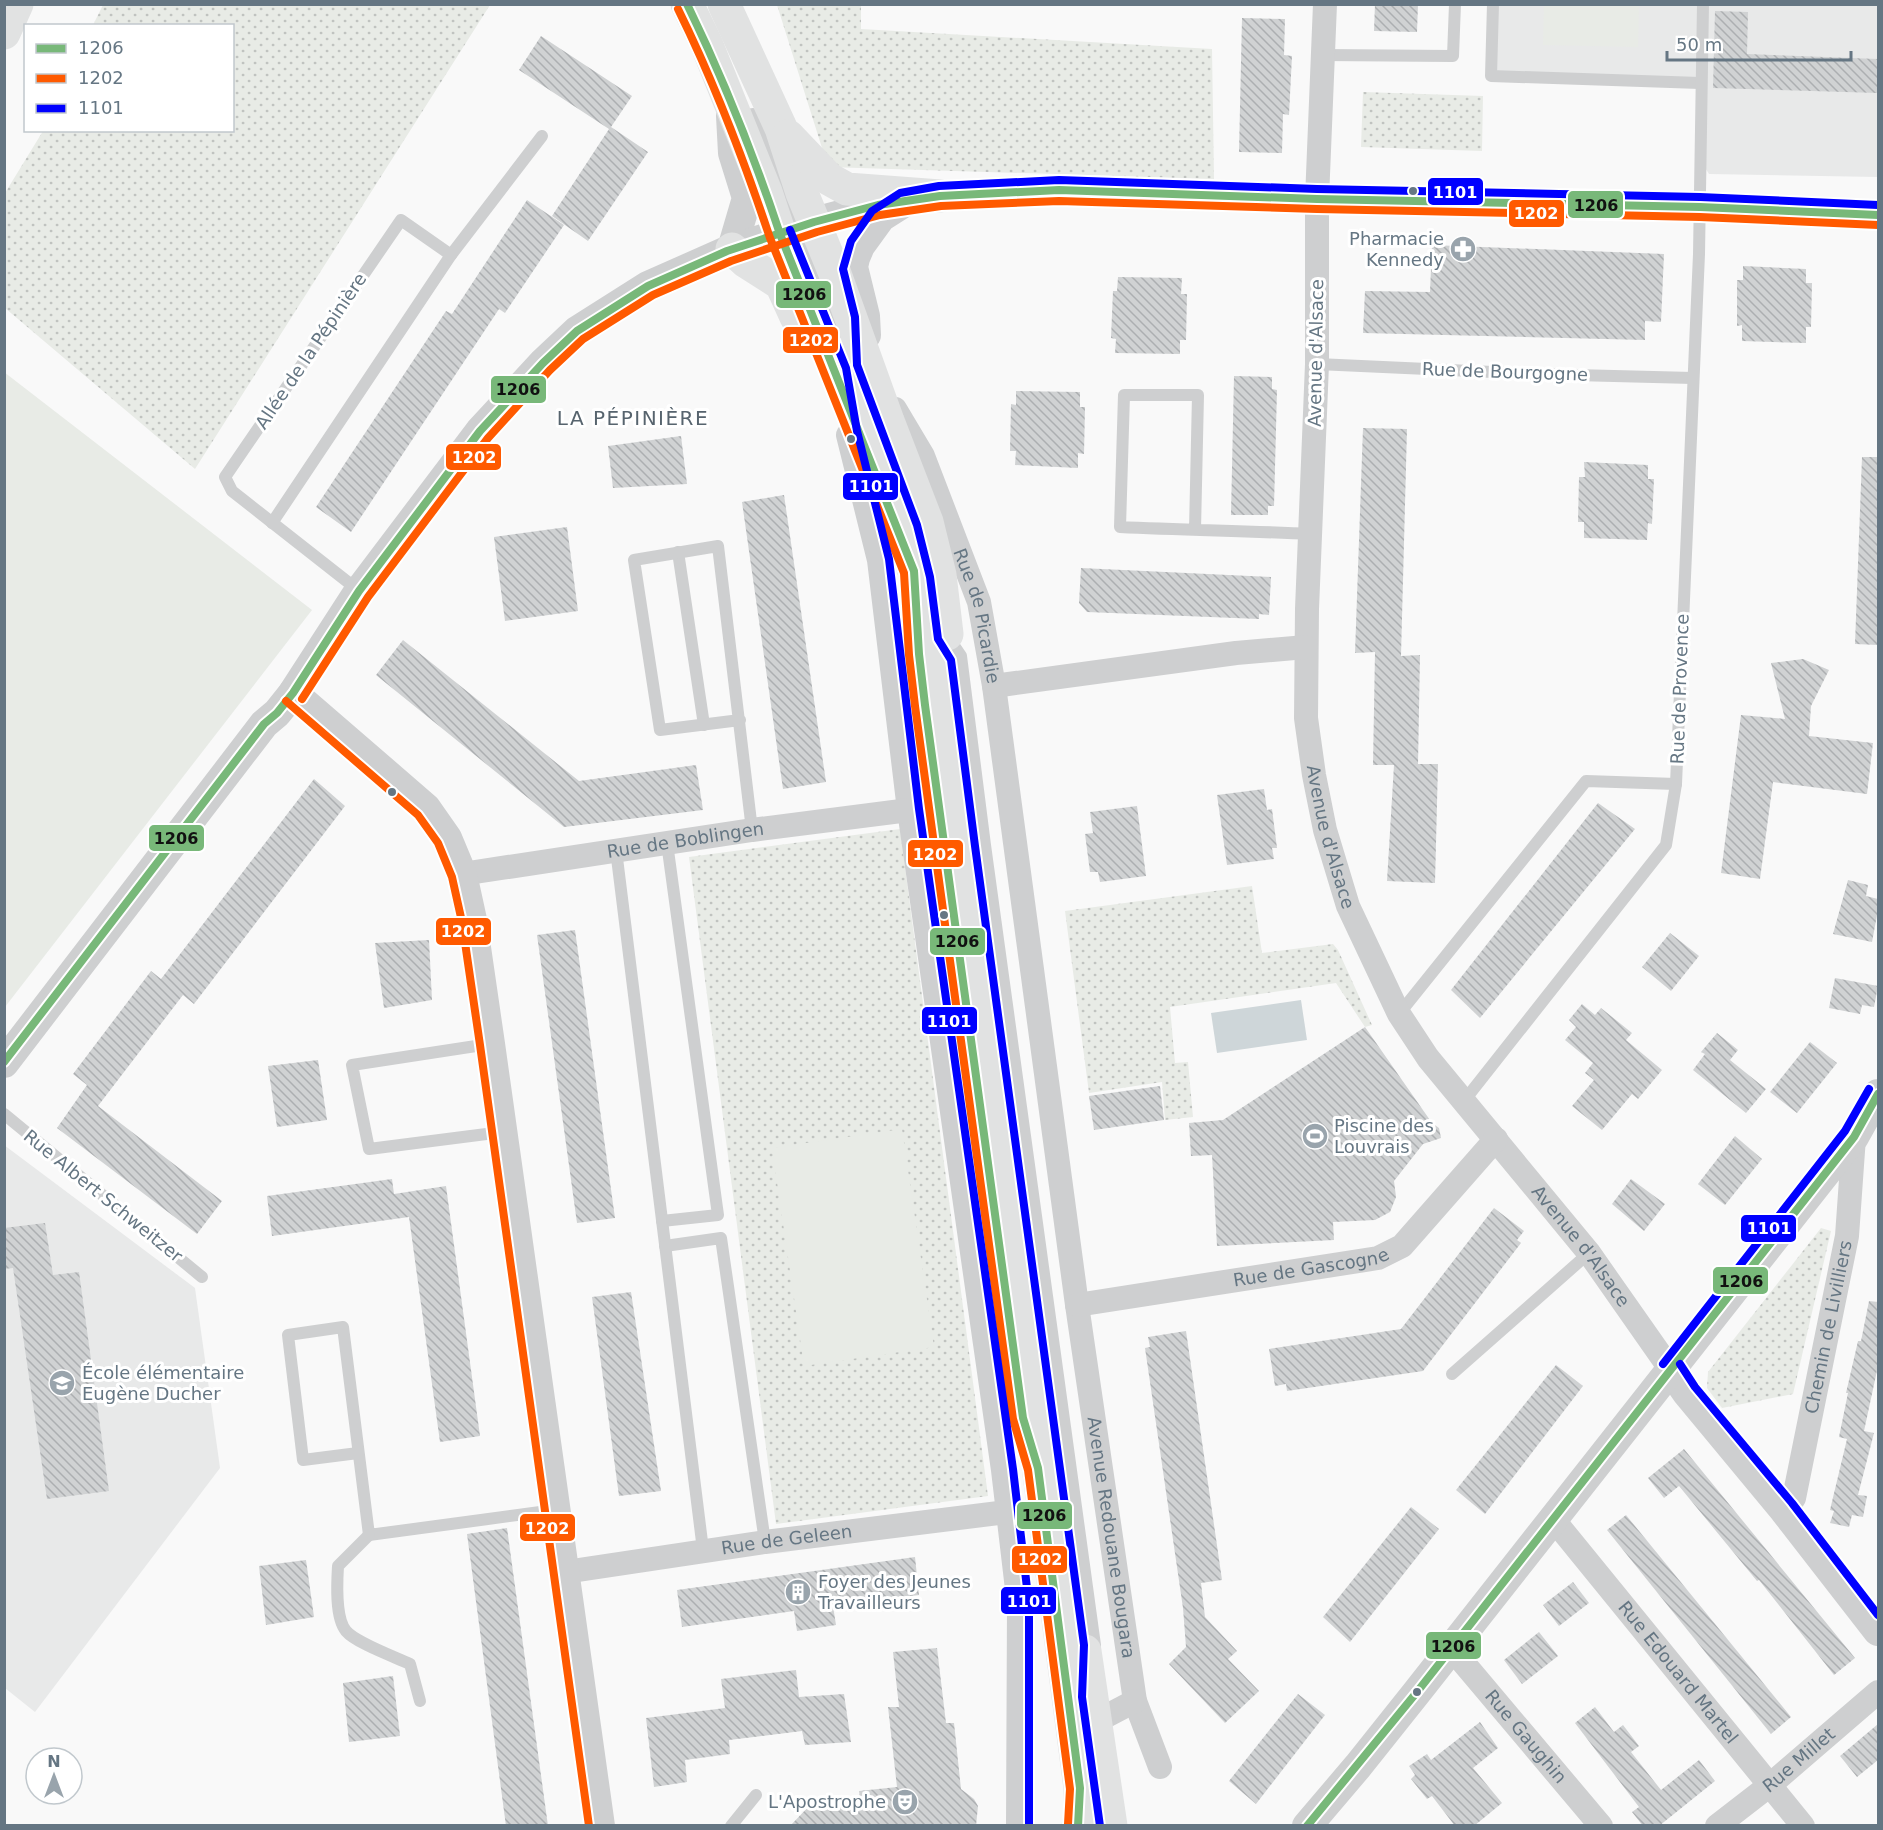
<svg xmlns="http://www.w3.org/2000/svg" width="1883" height="1830" viewBox="0 0 1883 1830" font-family="'DejaVu Sans',sans-serif">
<defs>
<pattern id="grass-dots" width="8" height="8" patternUnits="userSpaceOnUse" patternTransform="scale(1.5)"><rect width="8" height="8" fill="#e8ebe6"/><path d="M2 2h.1M6 6h.1" fill="none" stroke="#c0c3c0" stroke-width="1.8" stroke-linecap="round"/></pattern>
<pattern id="building-back-hatch" width="6" height="6" patternUnits="userSpaceOnUse" patternTransform="scale(1.5)"><rect width="6" height="6" fill="#d0d2d3"/><path d="M-1 5l2 2M0 0l6 6M5-1l2 2" fill="none" stroke="#acafb1"/></pattern>
</defs>
<rect width="100%" height="100%" fill="#f9f9f9"/>
<g fill="#e8e9e9">
<path d="M1491,5H1878V177L1709,174L1697,155V79L1488,74Z"/>
<path d="M4,1145L195,1288L220,1468L35,1712L5,1688Z"/>
</g>
<g fill="url(#grass-dots)">
<path d="M103,5H490L195,469L5,308V193L43,131L232,130V26L93,25Z"/>
<path d="M777,5H861V29L1212,49L1214,179L828,167Z"/>
<path d="M1363,92L1483,96L1482,151L1361,147Z"/>
<path d="M900,829L988,1496L776,1524L689,857Z"/>
<path d="M1252,886L1262,953L1333,944L1338,950L1372,1025L1365,1027L1336,983L1170,1007L1175,1063L1188,1062L1193,1117L1165,1120L1162,1082L1089,1093L1065,911Z"/>
<path d="M1821,1228L1831,1231L1793,1394L1722,1408L1707,1388L1708,1372Z"/>
</g>
<g fill="#e8ebe6">
<path d="M1544,5H1639L1638,47L1543,45Z"/>
<path d="M4,372L312,610L5,1007H4Z"/>
<path d="M902,1129L934,1347L804,1366L772,1148Z"/>
</g>
<path fill="#ced6d9" d="M1301,1000L1307,1040L1217,1053L1211,1013Z"/>
<g fill="url(#building-back-hatch)">
<path d="M1375,4H1418L1417,32L1374,31Z"/>
<path d="M1715,11L1748,12L1747,54L1878,59V93L1713,88Z"/>
<path d="M1242,18L1285,19L1284,55L1292,56L1289,115L1283,114L1282,153L1239,152Z"/>
<path d="M541,36L632,96L611,127L648,152L588,241L552,216L609,129L519,70Z"/>
<path d="M527,200L564,225L505,313L499,309L351,532L316,507L446,311L452,314Z"/>
<path d="M1432,245L1664,254L1661,322L1645,321V340L1363,333L1365,291L1430,292Z"/>
<path d="M1743,266L1806,269V283H1812L1811,327H1806V343L1742,341V325L1737,326V280H1743Z"/>
<path d="M1118,277L1182,278L1181,294H1187L1186,340H1180V354L1115,353L1116,339L1111,338L1113,291H1117Z"/>
<path d="M1234,376L1272,377V389L1277,390L1274,506H1268V515H1231Z"/>
<path d="M1016,391L1080,392V407H1085L1084,454L1078,453V468L1015,465L1016,451H1010L1011,404L1016,405Z"/>
<path d="M1363,428L1407,429L1401,656L1420,655L1418,764H1438L1435,883L1387,881L1394,765H1373L1375,652L1355,653Z"/>
<path d="M681,436L687,484L613,488L608,446Z"/>
<path d="M1862,457H1878V645L1855,644Z"/>
<path d="M1584,462L1648,465V479H1654L1652,524L1648,523L1647,540L1584,538V522H1578L1579,477H1585Z"/>
<path d="M784,495L826,782L783,789L742,502Z"/>
<path d="M567,527L578,611L505,621L494,537Z"/>
<path d="M1081,568L1271,577L1269,615L1259,614V619L1087,612L1079,603Z"/>
<path d="M403,640L579,781L696,765L703,810L564,827L376,675Z"/>
<path d="M1803,659L1829,670L1811,706L1809,736L1873,743L1867,794L1773,782L1760,879L1721,873L1741,715L1785,719L1771,663Z"/>
<path d="M314,779L345,806L194,1004L183,995L98,1106L222,1201L197,1234L57,1128L87,1085L73,1074L151,971L161,979Z"/>
<path d="M1264,789L1267,810L1272,809L1277,848H1272L1274,859L1227,865L1217,795Z"/>
<path d="M1598,803L1635,829L1480,1018L1451,990Z"/>
<path d="M1137,806L1146,876L1100,882L1098,872H1090L1085,834L1093,833L1090,812Z"/>
<path d="M1848,880L1868,885L1866,896L1878,899V910L1872,942L1833,934Z"/>
<path d="M575,930L615,1218L577,1223L537,935Z"/>
<path d="M1670,933L1699,956L1671,991L1642,967Z"/>
<path d="M429,940L432,1000L384,1008L375,943Z"/>
<path d="M1835,978L1878,986L1874,1007L1862,1005L1860,1014L1829,1008Z"/>
<path d="M1582,1004L1595,1015L1601,1008L1632,1033L1626,1040L1662,1070L1638,1099L1632,1094L1602,1130L1572,1106L1594,1080L1585,1073L1593,1063L1565,1040L1576,1027L1569,1020Z"/>
<path d="M1365,1027L1432,1123L1439,1128L1441,1138L1423,1144L1394,1181L1396,1197L1390,1212L1375,1220L1333,1222L1334,1240L1217,1246L1212,1155L1191,1156L1189,1123L1223,1120Z"/>
<path d="M1717,1033L1738,1050L1730,1060L1766,1089L1746,1113L1693,1070L1705,1054L1701,1052Z"/>
<path d="M1810,1042L1837,1063L1797,1113L1770,1092Z"/>
<path d="M318,1060L327,1120L277,1127L268,1066Z"/>
<path d="M1160,1086L1164,1120L1094,1130L1089,1096Z"/>
<path d="M1735,1136L1762,1159L1725,1205L1698,1184Z"/>
<path d="M392,1179L394,1194L446,1186L480,1436L440,1442L409,1217L272,1236L267,1196Z"/>
<path d="M1631,1179L1665,1204L1644,1231L1612,1204Z"/>
<path d="M1494,1208L1524,1231L1517,1240L1521,1243L1423,1371L1287,1391L1286,1384L1275,1386L1269,1349L1401,1329Z"/>
<path d="M45,1223L53,1275L79,1272L109,1491L47,1499L13,1268L4,1269V1228Z"/>
<path d="M631,1292L661,1491L619,1496L592,1297Z"/>
<path d="M1869,1301L1878,1302V1366L1864,1431L1874,1433L1858,1495L1867,1496L1863,1517L1852,1515L1849,1527L1830,1523L1834,1511L1830,1510L1847,1439L1839,1437L1848,1393H1846L1858,1341H1861Z"/>
<path d="M1186,1331L1222,1580L1201,1583L1205,1617L1237,1651L1228,1659L1259,1691L1225,1723L1169,1664L1186,1647L1183,1608L1145,1348L1150,1347L1148,1337Z"/>
<path d="M1556,1365L1583,1386L1485,1514L1456,1490Z"/>
<path d="M1684,1449L1855,1658L1834,1675L1759,1580L1757,1581L1679,1486L1664,1498L1648,1478Z"/>
<path d="M1411,1507L1439,1529L1350,1642L1323,1617Z"/>
<path d="M1626,1515L1791,1717L1771,1734L1607,1530Z"/>
<path d="M507,1528L548,1826H506L467,1534Z"/>
<path d="M915,1557L919,1595L833,1606L836,1625L797,1631L794,1611L682,1627L677,1590Z"/>
<path d="M306,1560L314,1617L266,1625L259,1566Z"/>
<path d="M1573,1582L1589,1603L1559,1626L1543,1605Z"/>
<path d="M1539,1632L1558,1656L1522,1684L1504,1660Z"/>
<path d="M937,1648L946,1723H954L961,1789L974,1799L978,1806L976,1826H790L811,1804L860,1798L859,1791L897,1787L888,1707H899L893,1652Z"/>
<path d="M796,1670L799,1697L844,1694L851,1742L805,1745L802,1731L729,1740L730,1754L685,1760L687,1782L654,1787L646,1718L725,1708L721,1679Z"/>
<path d="M393,1676L400,1736L349,1742L343,1683Z"/>
<path d="M1298,1694L1325,1715L1256,1804L1229,1781Z"/>
<path d="M1595,1707L1614,1732L1623,1725L1639,1746L1631,1752L1661,1790L1699,1760L1715,1781L1659,1826H1643L1632,1812L1639,1807L1575,1723Z"/>
<path d="M1480,1722L1498,1748L1473,1768L1502,1803L1474,1826H1455L1432,1796L1427,1799L1411,1779L1415,1775L1409,1766L1427,1754L1431,1760Z"/>
<path d="M1878,1724V1760L1857,1777L1840,1756Z"/>
</g>
<g fill="none" stroke-linecap="round" stroke-linejoin="round">
<g stroke="#cecfd0" stroke-width="12">
<path d="M1493,4L1491,76L1700,83"/>
<path d="M1322,55L1453,56L1455,4"/>
<path d="M1317,364L1535,374L1693,378"/>
<path d="M272,523L451,255"/>
<path d="M1195,530L1198,395H1124L1120,527C1184,530 1248,531 1312,534"/>
<path d="M678,552L704,725"/>
<path d="M358,590L232,491L225,477L401,220L451,255L542,136"/>
<path d="M948,637L961,656L985,845L1095,1645L1094,1654"/>
<path d="M740,720L660,730L634,560L718,546L752,830"/>
<path d="M616,850L703,1550"/>
<path d="M1399,1014L1586,781L1676,784"/>
<path d="M489,1044L352,1065L369,1149L502,1132"/>
<path d="M1464,1101L1666,845L1676,784L1699,254L1703,4"/>
<path d="M4,1114L202,1277"/>
<path d="M662,1221L718,1215L667,843"/>
<path d="M665,1246L721,1238L765,1542"/>
<path d="M1452,1374L1589,1253"/>
<path d="M358,1453L303,1460L288,1335L343,1327L369,1535L555,1510"/>
<path d="M369,1535L338,1566C337,1583 335,1618 346,1631C356,1643 395,1657 410,1664L420,1701"/>
<path d="M731,1826L756,1795"/>
</g>
<g stroke="#cecfd0" stroke-width="24">
<path id="s1" d="M1325,4L1317,199V364L1307,609L1306,718L1314,775L1325,830L1348,906L1399,1014L1428,1058L1589,1253L1671,1370"/>
<path id="s2" d="M895,409L923,456L979,602L994,686L1077,1305L1135,1701L1160,1767"/>
<path d="M848,435L879,560L909,810L1003,1470L1019,1606L1018,1826"/>
<path d="M994,686L1236,653L1306,647"/>
<path id="s3" d="M462,874L752,830L909,810"/>
<path id="s4" d="M1077,1305L1378,1258L1402,1246L1496,1139"/>
<path id="s5" d="M1784,1510L1794,1498L1847,1236L1854,1137"/>
<path id="s6" d="M1553,1519L1803,1826"/>
<path id="s7" d="M565,1572L765,1542L1007,1512"/>
<path id="s8" d="M1451,1648L1601,1826"/>
<path d="M1095,1722L1135,1701"/>
<path id="s9" d="M1717,1826L1770,1785L1878,1692"/>
</g>
<g stroke="#cecfd0" stroke-width="30">
<path d="M731,116L733,153L747,198L732,249"/>
<path d="M753,123L791,198L802,209"/>
<path d="M784,237C812,258 825,292 838,323"/>
<path d="M866,335L865,316L853,267L855,258L860,246L881,217L903,203"/>
<path d="M293,693L426,808L447,838L462,874L472,920L490,1044L600,1826"/>
<path d="M4,1063L264,724L277,713L293,693L359,591L480,431L543,363L577,331L648,286L727,251L814,222L878,205L940,196L1059,190L1317,199L1700,207L1878,215"/>
<path d="M1671,1370L1687,1393L1784,1510L1878,1631"/>
<path d="M1307,1826L1358,1766L1417,1692L1854,1137L1878,1094"/>
</g>
<g stroke="#e1e2e2" stroke-width="33">
<path d="M687,4L706,43L766,192L780,234L836,371L914,571L931,647L1080,1788V1817L1078,1826"/>
<path d="M724,4L781,128L802,193L834,271L888,421L927,522L940,575L947,634"/>
<path d="M788,136L829,179L847,189L940,196"/>
<path d="M732,249L745,261L781,284L796,317"/>
<path d="M1085,1651L1111,1826"/>
</g>
<path stroke="#e1e2e2" stroke-width="33" d="M4,33L17,4"/>
<defs>
<g id="bus-1">
<path d="M687,4C723,78 754,156 780,234L914,571L919,654L925,705L1023,1418L1038,1468L1080,1788L1078,1826"/>
<path d="M4,1062L264,724L277,713L293,693L359,591L480,431L543,363L577,331L648,286L727,251L814,222L878,205L940,196L1059,190L1317,199L1700,207L1878,215"/>
<path d="M1307,1826L1417,1692L1854,1137L1878,1094"/>
</g>
<g id="bus-2">
<path d="M678,9C714,82 744,160 770,238L904,573L909,655L915,706L1013,1419L1028,1470L1070,1789L1068,1824"/>
<path d="M302,699L368,597L488,438L550,370L583,339L653,295L731,261L817,232L880,215L941,206L1059,201L1317,209L1700,217L1878,225"/>
<path d="M286,701L418,815L438,843L452,877L462,922L480,1045L589,1826"/>
</g>
<g id="bus-3">
<path d="M790,230L846,368L857,431L889,559L919,809L1013,1469L1029,1605V1826"/>
<path d="M1663,1364L1845,1131L1869,1089"/>
<path d="M1680,1364L1695,1387L1792,1503L1878,1615"/>
<path d="M1100,1826L1082,1697L1084,1645L975,846L951,660L938,639L930,577L917,525L857,365L855,317L843,269L851,241L872,211L900,193L939,186L1059,180L1317,189L1700,197L1878,205"/>
</g>
</defs>
<use href="#bus-1" stroke="#fff" stroke-width="12"/>
<use href="#bus-2" stroke="#fff" stroke-width="12"/>
<use href="#bus-3" stroke="#fff" stroke-width="12"/>
<use href="#bus-1" stroke="#78b879" stroke-width="8"/>
<use href="#bus-2" stroke="#ff5a00" stroke-width="8"/>
<use href="#bus-3" stroke="#00f" stroke-width="8"/>
</g>
<defs>
<symbol id="pharmacy-disc" viewBox="-11 -11 22 22"><circle r="9.5" fill="#99a4ac" stroke="#fff"/><path d="M-2-6h4v4h4v4h-4v4h-4v-4h-4v-4h4Z" fill="#fff"/></symbol>
<symbol id="stadium-disc" viewBox="-11 -11 22 22"><circle r="9.5" fill="#99a4ac" stroke="#fff"/><path d="M0-5a6.5 5 0 1 0 0 10a6.5 5 0 1 0 0-10ZM-3.5-1.8h7v3.6h-7Z" fill="#fff"/></symbol>
<symbol id="school-disc" viewBox="-11 -11 22 22"><circle r="9.5" fill="#99a4ac" stroke="#fff"/><path d="M0-5L7-2L0 1L-7-2ZM-4 1L0 2.5L4 1V4Q0 6-4 4Z" fill="#fff"/></symbol>
<symbol id="building-disc" viewBox="-11 -11 22 22"><circle r="9.5" fill="#99a4ac" stroke="#fff"/><path d="M-4-6H4V6H1V3H-1V6H-4ZM-2.5-4.3h1.7v1.8h-1.7ZM.8-4.3h1.7v1.8H.8ZM-2.5-1h1.7V.8h-1.7ZM.8-1h1.7V.8H.8Z" fill="#fff"/></symbol>
<symbol id="theatre-disc" viewBox="-11 -11 22 22"><circle r="9.5" fill="#99a4ac" stroke="#fff"/><path d="M-5-5.5Q0-4 5-5.5V0Q5 5 0 6Q-5 5-5 0ZM-3.3-2.5H-1v1.5H-3.3ZM1-2.5H3.3v1.5H1ZM-2.8 1Q0 5.5 2.8 1Z" fill="#fff"/></symbol>
</defs>
<g fill-rule="evenodd">
<use href="#pharmacy-disc" x="1448" y="234" width="30" height="30"/>
<use href="#stadium-disc" x="1300" y="1121" width="30" height="30"/>
<use href="#school-disc" x="47" y="1368" width="30" height="30"/>
<use href="#building-disc" x="783" y="1577" width="30" height="30"/>
<use href="#theatre-disc" x="890" y="1787" width="30" height="30"/>
</g>
<g fill="#657683" stroke="#fff" stroke-width="2">
<circle cx="1413" cy="191" r="5"/>
<circle cx="851" cy="439" r="5"/>
<circle cx="392" cy="792" r="5"/>
<circle cx="944" cy="915" r="5"/>
<circle cx="1417" cy="1692" r="5"/>
</g>
<g text-anchor="middle" stroke-width="6" stroke-linejoin="round" paint-order="stroke">
<g font-size="18" fill="#657683" stroke="#fff" text-anchor="start">
<text x="1444" y="245" text-anchor="end">Pharmacie<tspan x="1444" dy="21">Kennedy</tspan></text>
<text x="1334" y="1132">Piscine des<tspan x="1334" dy="21">Louvrais</tspan></text>
<text x="82" y="1379">École élémentaire<tspan x="82" dy="21">Eugène Ducher</tspan></text>
<text x="818" y="1588">Foyer des Jeunes<tspan x="818" dy="21">Travailleurs</tspan></text>
<text x="886" y="1808" text-anchor="end">L'Apostrophe</text>
</g>
<g font-size="18" fill="#657683" stroke="#fff">
<text transform="translate(311 351) rotate(-56)" y="6">Allée de la Pépinière</text>
<text transform="translate(1316 353) rotate(-89)" y="6">Avenue d'Alsace</text>
<text transform="translate(1505 372) rotate(2)" y="6">Rue de Bourgogne</text>
<text dy="6" stroke="none"><textPath href="#s2" startOffset="224">Rue de Picardie</textPath></text>
<text transform="translate(1680 689) rotate(-88)" y="6">Rue de Provence</text>
<text dy="6" stroke="none"><textPath href="#s1" startOffset="836">Avenue d'Alsace</textPath></text>
<text dy="6" stroke="none"><textPath href="#s3" startOffset="226">Rue de Boblingen</textPath></text>
<text transform="translate(103 1196) rotate(39)" y="6">Rue Albert Schweitzer</text>
<text dy="6" stroke="none"><textPath href="#s1" startOffset="1322">Avenue d'Alsace</textPath></text>
<text dy="6" stroke="none"><textPath href="#s4" startOffset="237">Rue de Gascogne</textPath></text>
<text dy="6" stroke="none"><textPath href="#s5" startOffset="190">Chemin de Livilliers</textPath></text>
<text dy="6" stroke="none"><textPath href="#s2" startOffset="1156">Avenue Redouane Bougara</textPath></text>
<text dy="6" stroke="none"><textPath href="#s7" startOffset="224">Rue de Geleen</textPath></text>
<text dy="6" stroke="none"><textPath href="#s6" startOffset="198">Rue Edouard Martel</textPath></text>
<text dy="6" stroke="none"><textPath href="#s8" startOffset="116">Rue Gaughin</textPath></text>
<text dy="6" stroke="none"><textPath href="#s9" startOffset="105">Rue Millet</textPath></text>
</g>
<g font-size="20" letter-spacing="1.5" fill="#57646e" stroke="#fff">
<text x="633" y="425">LA PÉPINIÈRE</text>
</g>
</g>
<g stroke="#fff" stroke-width="2">
<rect x="1427" y="177" width="57" height="29" rx="6" fill="#00f"/>
<rect x="1567" y="190" width="57" height="29" rx="6" fill="#78b879"/>
<rect x="1508" y="199" width="57" height="29" rx="6" fill="#ff5a00"/>
<rect x="775" y="280" width="57" height="29" rx="6" fill="#78b879"/>
<rect x="782" y="326" width="57" height="28" rx="6" fill="#ff5a00"/>
<rect x="490" y="375" width="57" height="29" rx="6" fill="#78b879"/>
<rect x="445" y="443" width="57" height="28" rx="6" fill="#ff5a00"/>
<rect x="842" y="472" width="57" height="29" rx="6" fill="#00f"/>
<rect x="148" y="824" width="57" height="28" rx="6" fill="#78b879"/>
<rect x="907" y="839" width="57" height="29" rx="6" fill="#ff5a00"/>
<rect x="435" y="917" width="57" height="29" rx="6" fill="#ff5a00"/>
<rect x="929" y="927" width="57" height="29" rx="6" fill="#78b879"/>
<rect x="921" y="1006" width="57" height="29" rx="6" fill="#00f"/>
<rect x="1740" y="1214" width="57" height="29" rx="6" fill="#00f"/>
<rect x="1712" y="1266" width="57" height="29" rx="6" fill="#78b879"/>
<rect x="1016" y="1501" width="57" height="29" rx="6" fill="#78b879"/>
<rect x="519" y="1513" width="57" height="29" rx="6" fill="#ff5a00"/>
<rect x="1011" y="1545" width="57" height="29" rx="6" fill="#ff5a00"/>
<rect x="1000" y="1586" width="57" height="29" rx="6" fill="#00f"/>
<rect x="1425" y="1631" width="57" height="29" rx="6" fill="#78b879"/>
</g>
<g font-size="16" text-anchor="middle" font-weight="bold" fill="#fff">
<text x="1455" y="198">1101</text>
<text x="1536" y="219">1202</text>
<text x="811" y="346">1202</text>
<text x="474" y="463">1202</text>
<text x="871" y="492">1101</text>
<text x="935" y="860">1202</text>
<text x="463" y="937">1202</text>
<text x="949" y="1027">1101</text>
<text x="1769" y="1234">1101</text>
<text x="547" y="1534">1202</text>
<text x="1040" y="1565">1202</text>
<text x="1029" y="1607">1101</text>
</g>
<g font-size="16" text-anchor="middle" font-weight="bold" fill="#111">
<text x="1596" y="211">1206</text>
<text x="804" y="300">1206</text>
<text x="518" y="395">1206</text>
<text x="176" y="844">1206</text>
<text x="957" y="947">1206</text>
<text x="1741" y="1287">1206</text>
<text x="1044" y="1521">1206</text>
<text x="1453" y="1652">1206</text>
</g>
<rect width="1883" height="1830" fill="none" stroke="#657683" stroke-width="12"/>
<rect x="24" y="24" width="210" height="108" fill="#ffffff" stroke="#c1c8cd" stroke-width="1.5"/>
<rect x="36" y="44" width="30" height="9" fill="#78b879" stroke="#c1c8cd" stroke-width="1.5"/>
<text x="78" y="54" font-size="18" fill="#657683">1206</text>
<rect x="36" y="74" width="30" height="9" fill="#ff5a00" stroke="#c1c8cd" stroke-width="1.5"/>
<text x="78" y="84" font-size="18" fill="#657683">1202</text>
<rect x="36" y="104" width="30" height="9" fill="#0000ff" stroke="#c1c8cd" stroke-width="1.5"/>
<text x="78" y="114" font-size="18" fill="#657683">1101</text>
<g transform="translate(54 1776)"><circle r="28" fill="#ffffff" stroke="#c1c8cd" stroke-width="1.5"/>
<path d="M0-4.5L10 22L0 15L-10 22Z" fill="#99a4ac"/>
<text y="-9" font-size="16" font-weight="bold" text-anchor="middle" fill="#657683">N</text>
</g>
<path d="M1667 51v9h184v-9" fill="none" stroke="#657683" stroke-width="3"/>
<text x="1676" y="51" font-size="18" fill="#657683" stroke="#ffffff" stroke-width="4.5" paint-order="stroke">50 m</text>
</svg>
